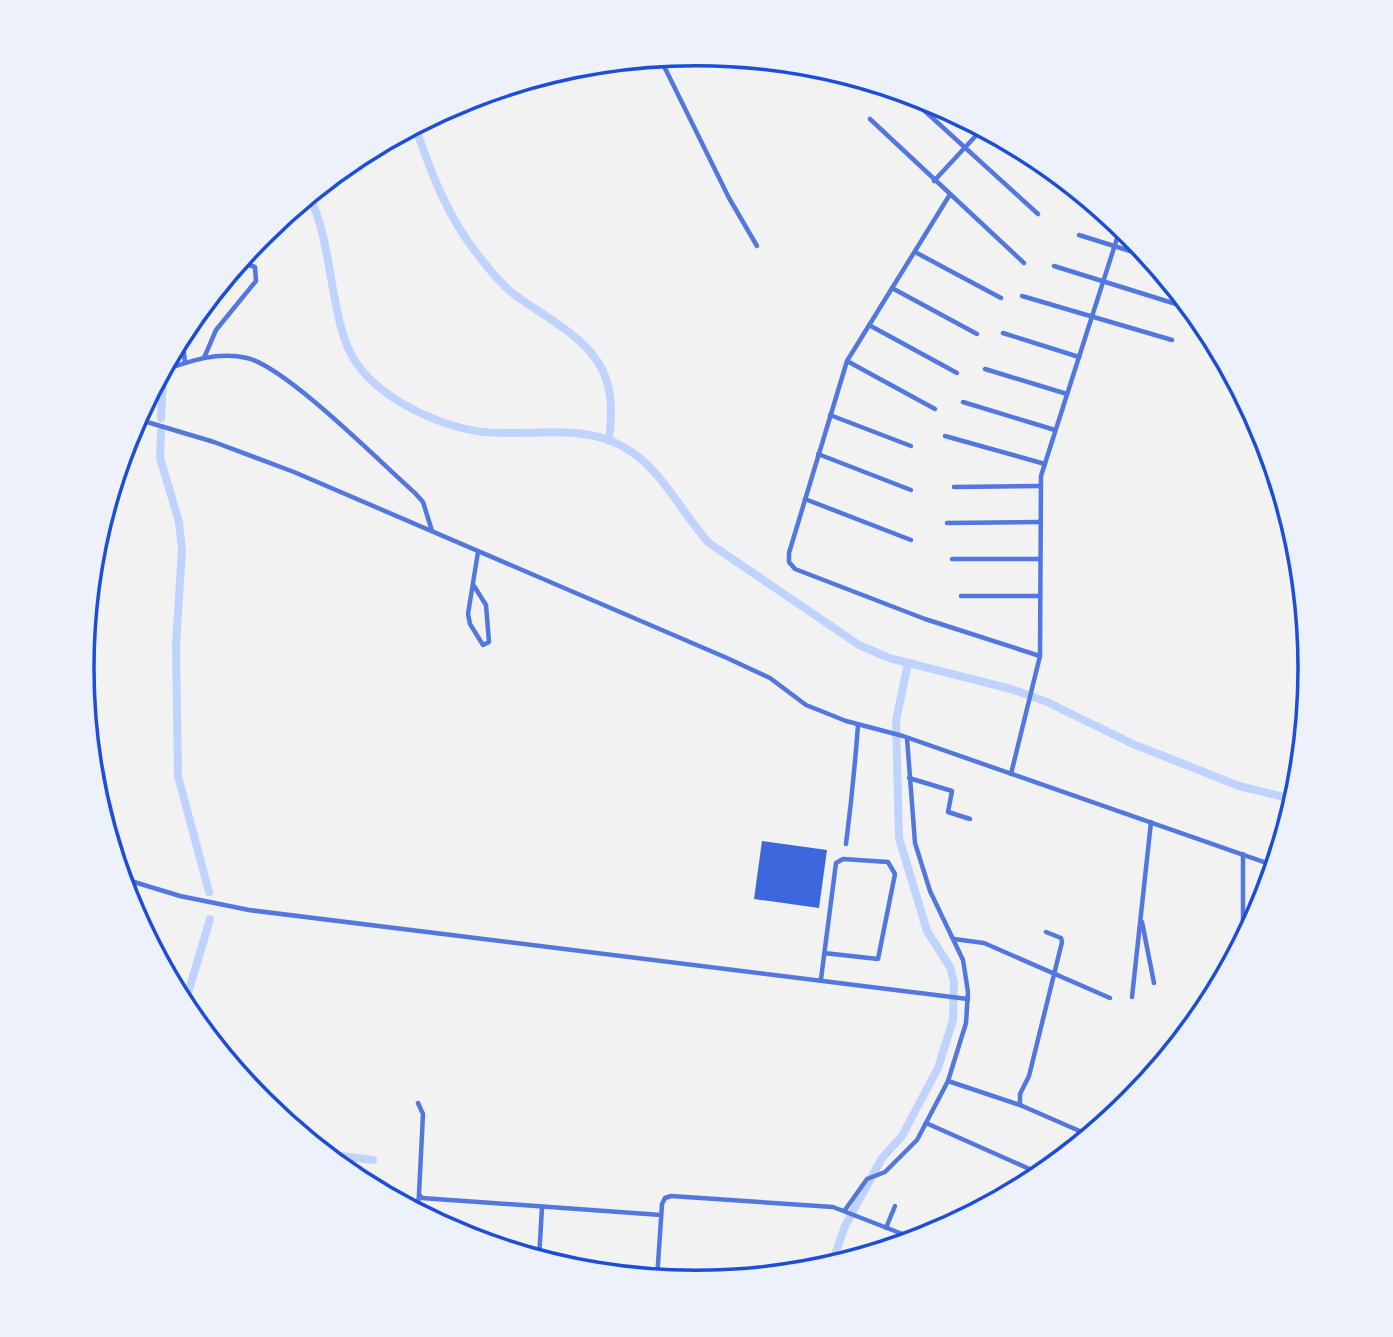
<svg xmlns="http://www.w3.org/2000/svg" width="1393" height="1337" viewBox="0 0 1393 1337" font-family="Karla,sans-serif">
<rect width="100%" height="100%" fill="#f2f2f2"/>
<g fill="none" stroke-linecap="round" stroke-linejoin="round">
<g stroke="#bfd3fe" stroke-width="8">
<path d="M415,126C431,173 449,221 482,260C492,273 506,289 519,298C550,320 596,342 607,382C613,402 611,421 609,441"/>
<path d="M309,196C334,243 329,325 357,364C386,404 452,433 501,433C541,434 585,426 622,446C661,467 680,511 709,543L859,645L889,658L1011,689L1047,702L1133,744L1239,786L1296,800"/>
<path d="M161,418L163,378"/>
<path d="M161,432L160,458L179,522L182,550L176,645L178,776L209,892"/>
<path d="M184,1007L210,919"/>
<path d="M325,1154L373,1160"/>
<path d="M831,1266L845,1226L882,1158L902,1136L938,1068L953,1020L954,982L950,967L927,931L899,838L896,721L908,663"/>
</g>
</g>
<path fill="#3d67dc" d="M762,841L827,850L819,908L754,899Z"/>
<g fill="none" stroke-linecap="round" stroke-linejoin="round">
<g stroke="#5277de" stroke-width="4.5">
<path d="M660,58L729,198L757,246"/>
<path d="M905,93L1038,214"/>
<path d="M870,119L1024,263"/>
<path d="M1054,171L1065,181"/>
<path d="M934,181L983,128"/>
<path d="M949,196L847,361L789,553V562L795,569L925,619L1040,656"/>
<path d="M1079,235L1149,257"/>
<path d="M915,252L1001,298"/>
<path d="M1054,266L1176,304"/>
<path d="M892,288L977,334"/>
<path d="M1022,296L1172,340"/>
<path d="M869,325L957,373"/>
<path d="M1003,333L1079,357L1041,476L1040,656L1011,774"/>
<path d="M182,334L185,363"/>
<path d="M1079,357L1121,226"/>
<path d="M204,358L216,330L256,281L255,267L240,262"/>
<path d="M847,361L935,409"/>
<path d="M985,369L1067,394"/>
<path d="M162,371C189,361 218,351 247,358C286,367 380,462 415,493L423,502L432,531"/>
<path d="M963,402L1055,430"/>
<path d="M830,415L911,446"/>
<path d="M137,419L214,442L294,472L727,658L770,678L806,705L846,721L903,736L1275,866"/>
<path d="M945,436L1045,464"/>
<path d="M818,454L911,490"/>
<path d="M954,487L1041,486"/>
<path d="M805,499L911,540"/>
<path d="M947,523L1040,522"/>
<path d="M952,559H1040"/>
<path d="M474,586L486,605L489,642L483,645L470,624L468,614L478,552"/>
<path d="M961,596H1040"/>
<path d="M909,778L952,791L948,812L970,819"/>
<path d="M846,844C851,805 855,765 858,725"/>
<path d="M1243,854V942"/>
<path d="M121,878L180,896L249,910L968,999"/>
<path d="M1142,922L1154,983"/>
<path d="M1046,932L1061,938L1062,942L1029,1076L1020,1094V1105L1091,1136"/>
<path d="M954,939L984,943L1110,998"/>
<path d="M821,979C826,941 831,902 836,863L843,859L888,862L895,874L878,959L824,953"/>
<path d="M1132,997L1151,822"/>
<path d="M948,1081L1020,1105"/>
<path d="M418,1103L423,1114L419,1194L422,1198L661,1215"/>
<path d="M926,1123L1043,1175"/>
<path d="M845,1210L867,1179L885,1172L917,1140L948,1081L966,1023L968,992L963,960L930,891L915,843L907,738"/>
<path d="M417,1212L419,1195"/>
<path d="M886,1228L895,1206"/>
<path d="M539,1259L542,1207"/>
<path d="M561,1266L657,1275"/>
<path d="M657,1279L662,1204L665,1198L671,1196L833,1207L918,1240"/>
</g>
</g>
<path d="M0 0H1393V1337H0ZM94 668a602 602 0 1 1 1204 0a602 602 0 1 1-1204 0Z" fill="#edf1fc" fill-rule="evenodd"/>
<path fill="none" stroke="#1d4ed8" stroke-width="3.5" d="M94 668a602 602 0 1 1 1204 0a602 602 0 1 1-1204 0Z"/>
</svg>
